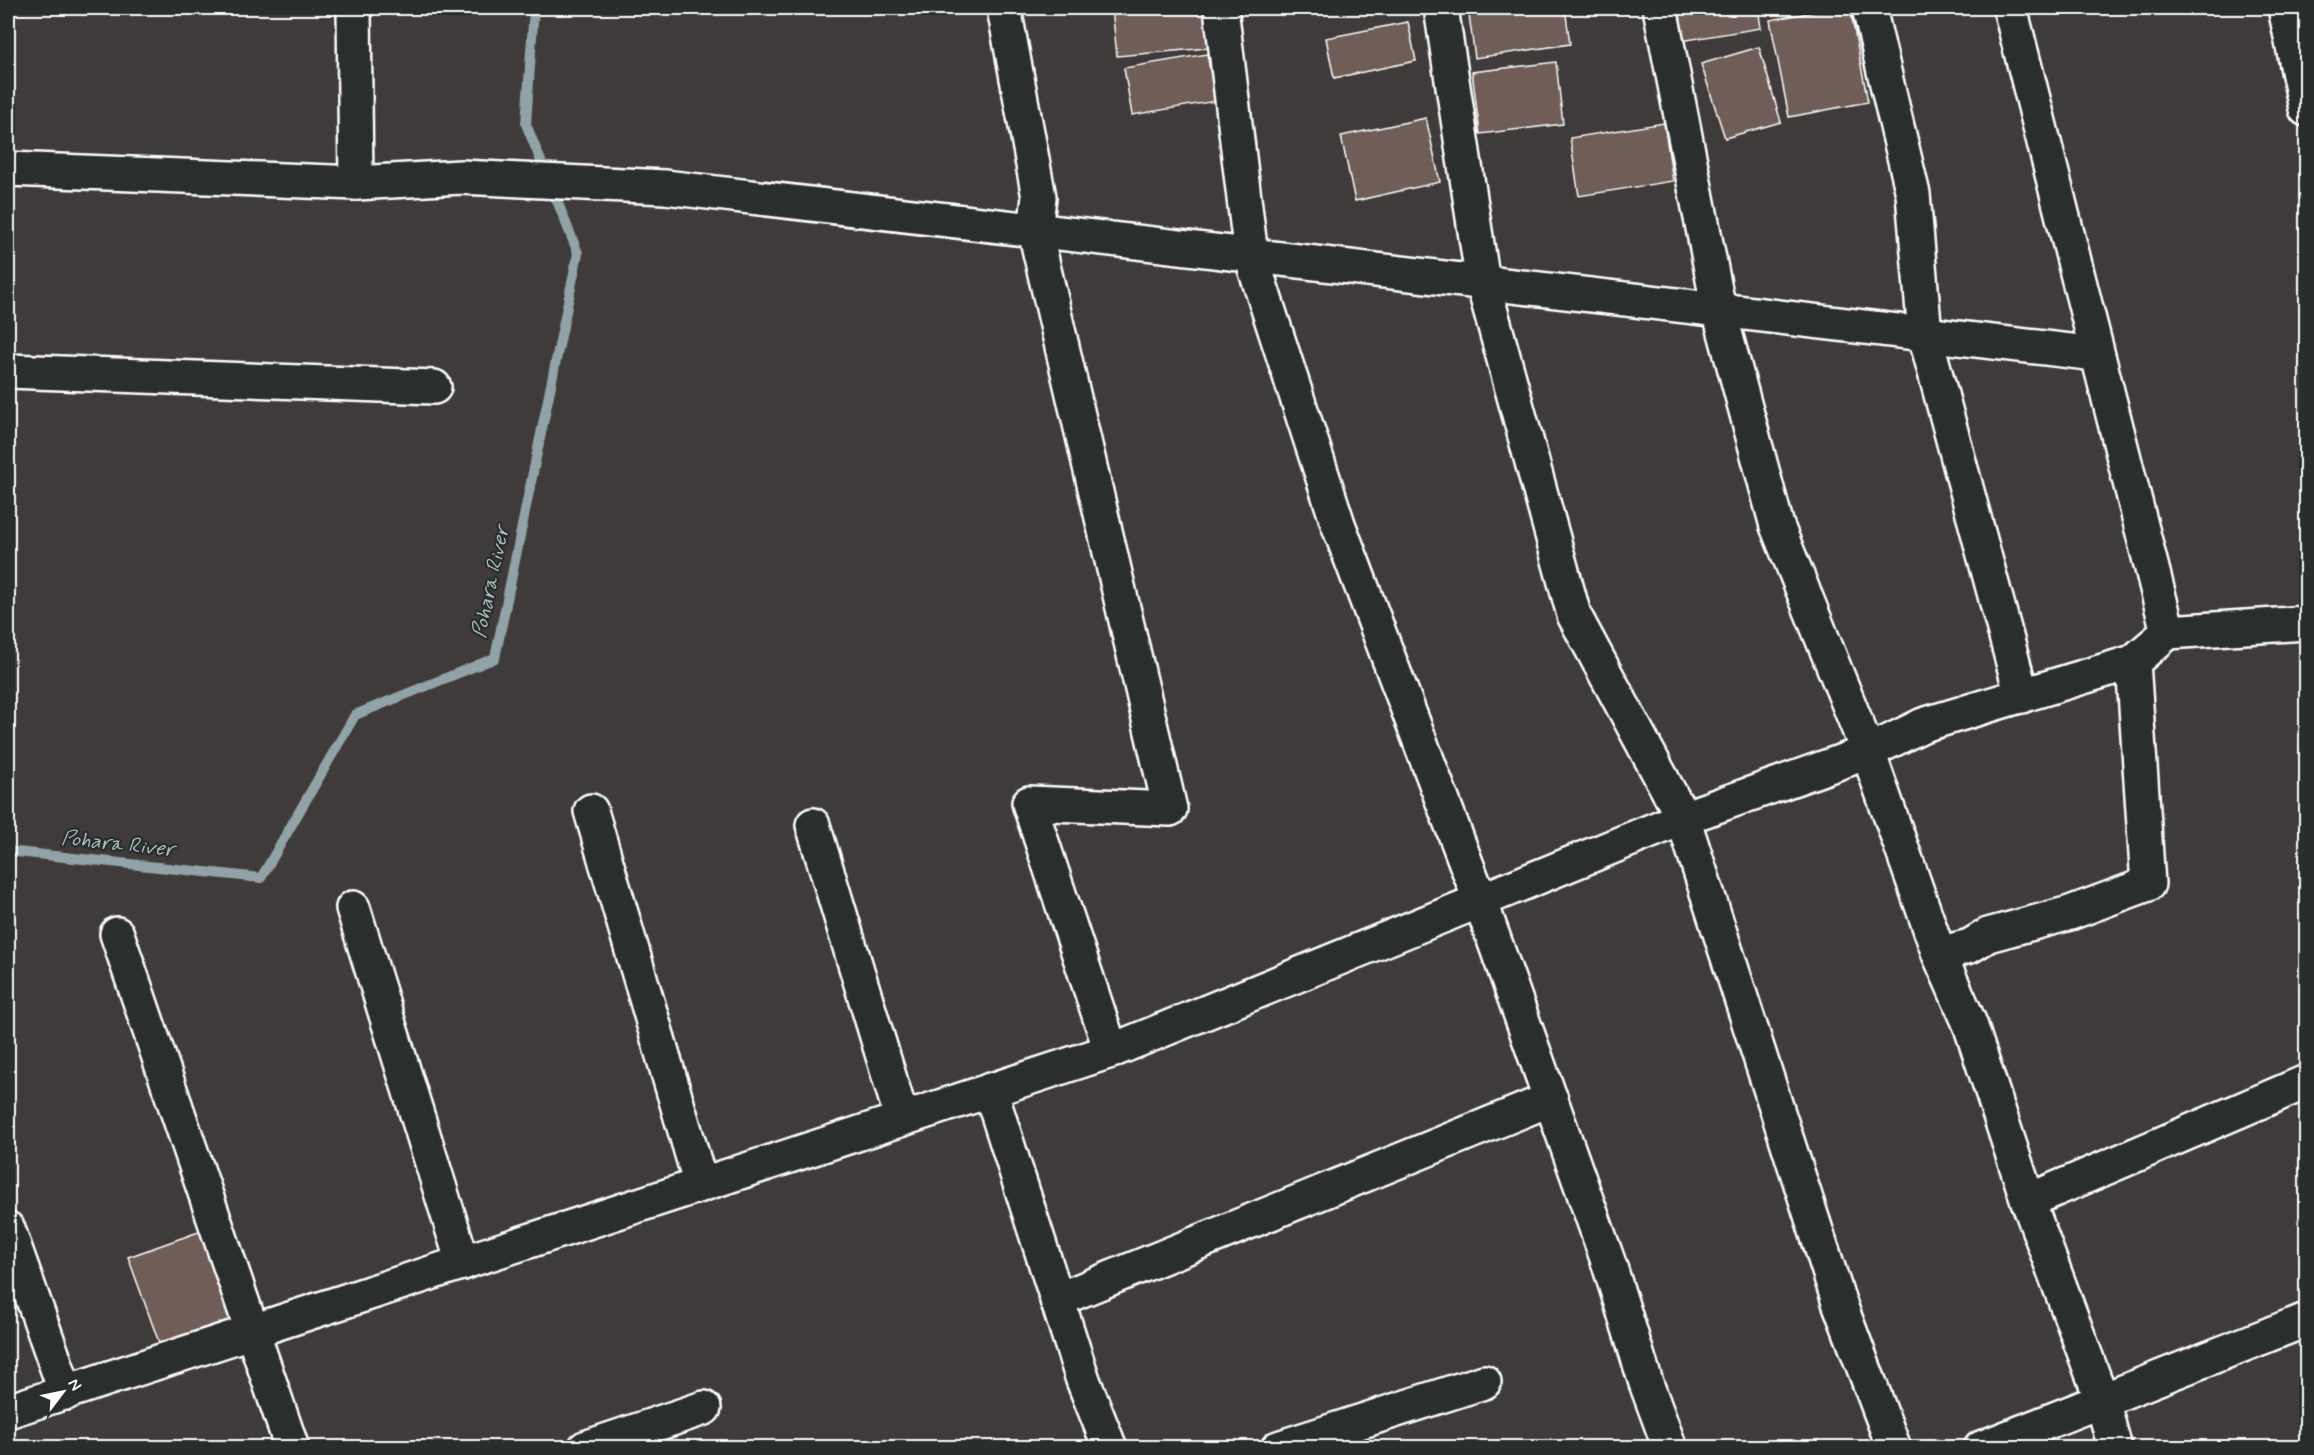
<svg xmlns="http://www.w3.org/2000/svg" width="2314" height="1455" viewBox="0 0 2314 1455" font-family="Mynerve,sans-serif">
<rect width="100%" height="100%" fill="#3f3b3b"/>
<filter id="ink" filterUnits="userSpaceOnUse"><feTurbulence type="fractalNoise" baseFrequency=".0167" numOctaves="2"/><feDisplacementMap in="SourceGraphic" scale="12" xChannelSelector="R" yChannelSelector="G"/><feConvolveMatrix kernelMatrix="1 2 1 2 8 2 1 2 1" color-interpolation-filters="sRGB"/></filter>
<g filter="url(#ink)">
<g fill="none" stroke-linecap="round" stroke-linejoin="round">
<path stroke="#92a3a7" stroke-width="10" d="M8,851L261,878L355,715L495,658L578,253L526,124L534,8"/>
</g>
<g fill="#6f5d59" stroke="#fff" stroke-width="1.5">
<path d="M1112,8H1204L1208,48L1117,56Z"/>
<path d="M1468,8H1565L1570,44L1475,58Z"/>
<path d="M1675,8H1758L1761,28L1681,41Z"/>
<path d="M1836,8H1850L1868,102L1789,117L1770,20Z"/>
<path d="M1408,22L1416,61L1334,78L1326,38Z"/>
<path d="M1759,47L1781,122L1725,138L1701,64Z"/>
<path d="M1207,54L1216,101L1132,115L1124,68Z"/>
<path d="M1556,62L1563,124L1480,134L1472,72Z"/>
<path d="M1426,118L1440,182L1355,201L1341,136Z"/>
<path d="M1664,123L1673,181L1579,196L1570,138Z"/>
<path d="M207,1229L239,1321L161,1348L128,1257Z"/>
</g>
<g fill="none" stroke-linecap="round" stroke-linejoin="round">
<defs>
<g id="minor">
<path d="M354,8L356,183"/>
<path d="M1004,8L1039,197L1035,231L1170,809L1029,803L1111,1051"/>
<path d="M1221,8L1251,256L1338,524L1480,900L1609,1264L1646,1383L1670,1448"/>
<path d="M1441,8L1483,283L1574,615L1683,818L1839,1302L1894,1448"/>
<path d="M1660,8L1719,310L1777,526L1868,752L1939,954"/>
<path d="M1869,8L1913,194L1925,335L2022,696"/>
<path d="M2010,8L2168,632L2306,623"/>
<path d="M2285,8L2306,109"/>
<path d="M8,169L356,183L461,177L665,187L2096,354"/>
<path d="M8,371L434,387"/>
<path d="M591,811L701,1185"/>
<path d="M813,825L902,1119"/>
<path d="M353,908L463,1263"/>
<path d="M117,934L292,1448"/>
<path d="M990,1090L1083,1380L1110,1448"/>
<path d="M2028,1201L2306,1082"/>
<path d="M8,1229L66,1393"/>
<path d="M1057,1300L1551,1099"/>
<path d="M8,1411L1111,1051L1683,818L1868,752L1923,725L2133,662L2168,632"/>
<path d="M585,1448L704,1408"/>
<path d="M1278,1448L1484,1382"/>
<path d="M1981,1448L2306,1320"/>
<path d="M2115,1448L2102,1400L2028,1201L1970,1024L1939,954L1970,946L1988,935L2070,913L2148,884L2133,662"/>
</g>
</defs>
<use href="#minor" stroke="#fff" stroke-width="38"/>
<use href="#minor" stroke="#2a2d2e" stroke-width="33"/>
</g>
</g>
<g text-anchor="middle" stroke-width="4.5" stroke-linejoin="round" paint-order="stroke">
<g font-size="21" font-style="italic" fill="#adbabd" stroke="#2a2d2e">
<text transform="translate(490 582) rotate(-78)" y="7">Pohara River</text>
<text transform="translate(118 843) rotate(6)" y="7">Pohara River</text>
</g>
</g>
<rect width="2314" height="1455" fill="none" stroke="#2a2d2e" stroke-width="30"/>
<rect x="15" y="15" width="2284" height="1425" fill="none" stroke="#fff" stroke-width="2" filter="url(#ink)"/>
<g transform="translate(63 1392) rotate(58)" stroke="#2a2d2e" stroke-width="4.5" paint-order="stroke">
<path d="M0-4.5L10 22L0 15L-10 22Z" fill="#ffffff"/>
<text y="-9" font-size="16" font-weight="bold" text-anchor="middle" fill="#ffffff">N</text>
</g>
</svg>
